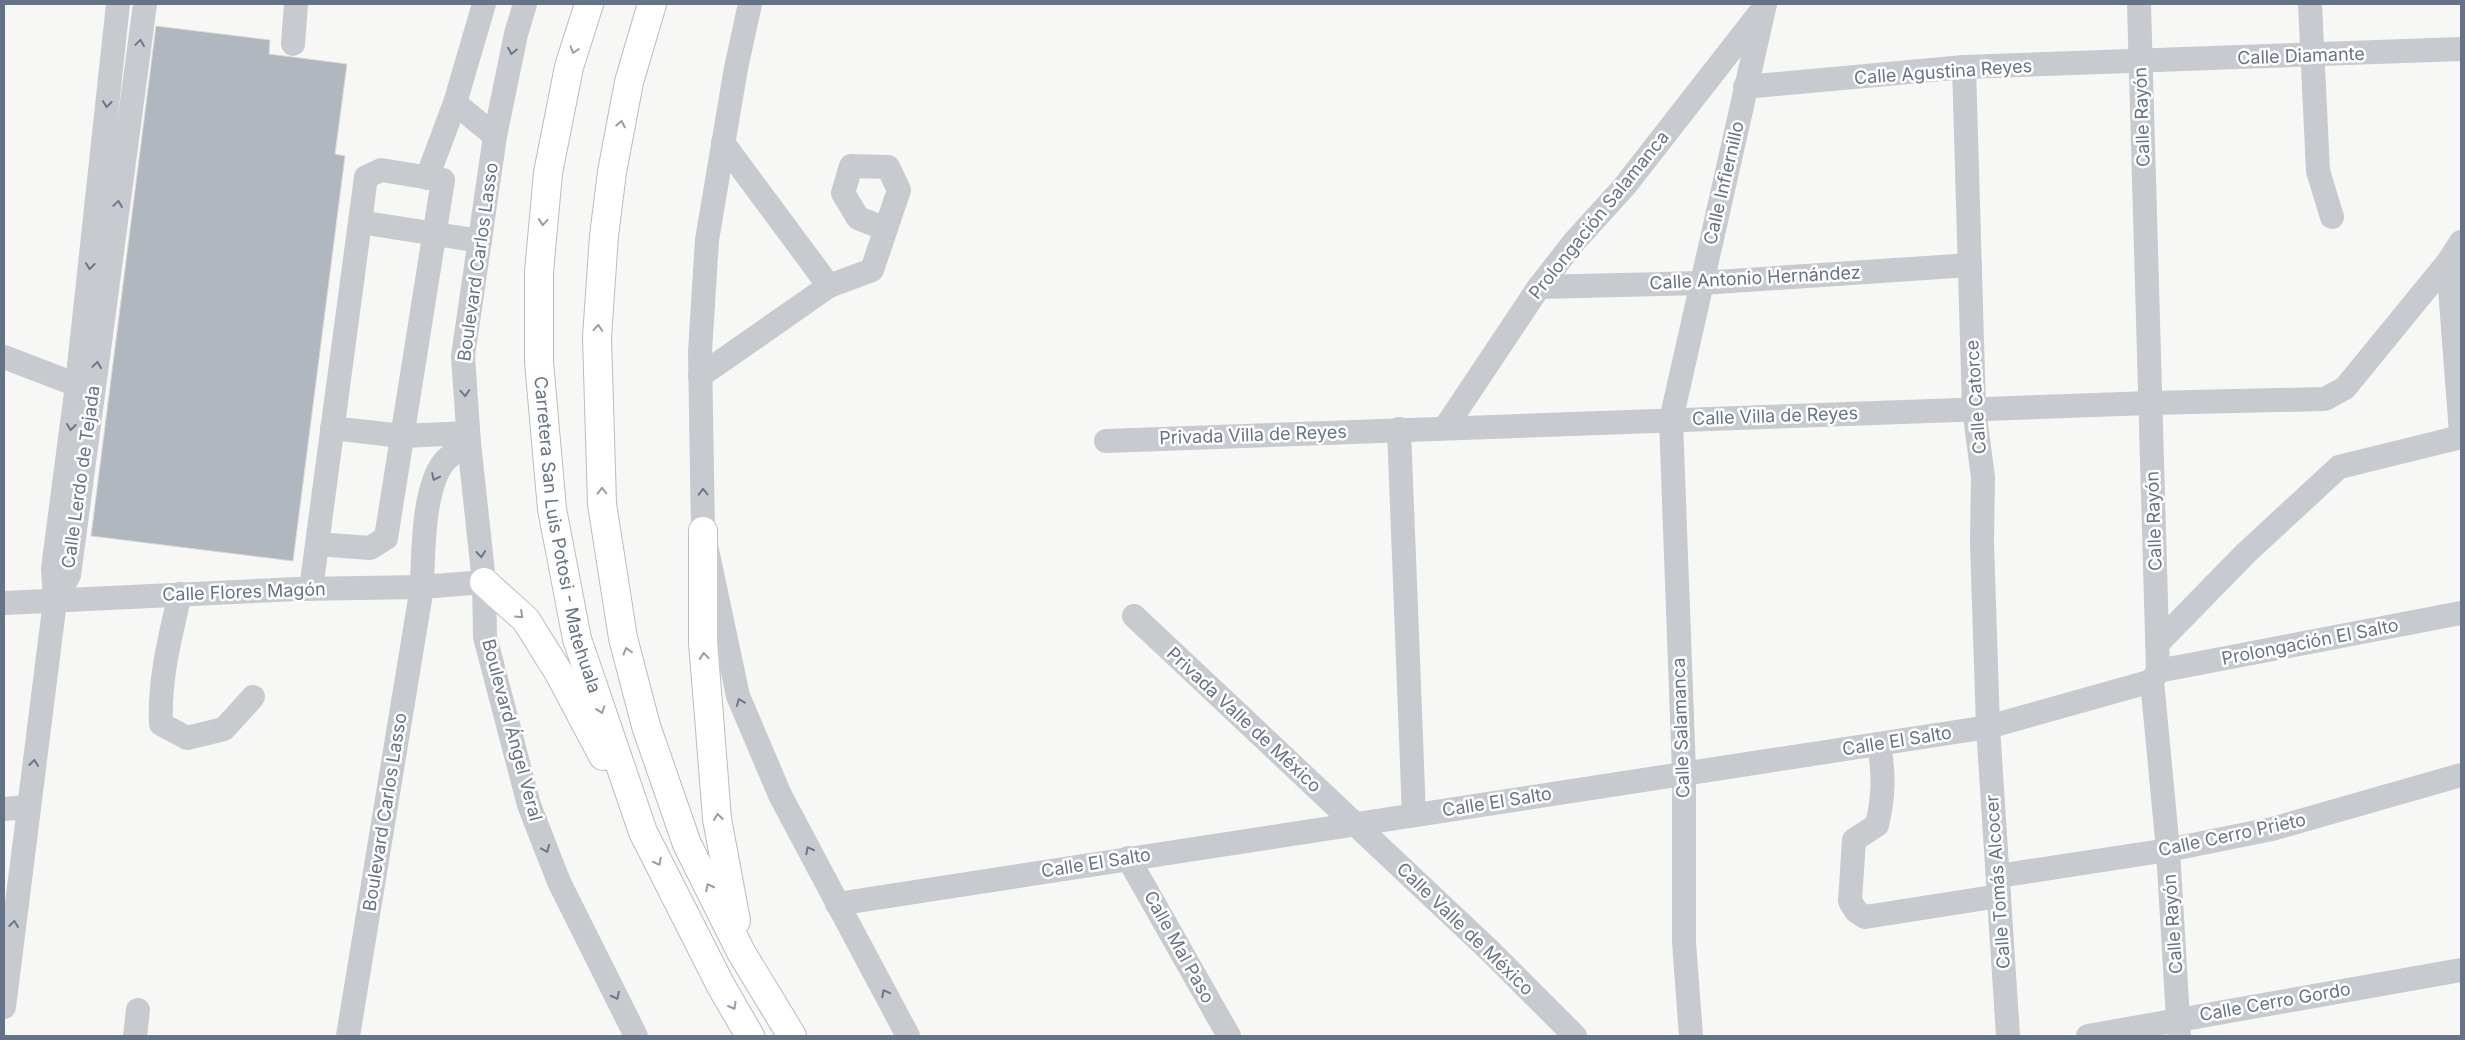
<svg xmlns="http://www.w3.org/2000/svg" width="2465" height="1040" viewBox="0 0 2465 1040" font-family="Inter,sans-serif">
<rect width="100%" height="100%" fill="#f7f8f5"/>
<path fill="#b0b7be" stroke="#d9dad7" d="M156,26L270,40L269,54L347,64L335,154L345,156L293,561L91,536Z"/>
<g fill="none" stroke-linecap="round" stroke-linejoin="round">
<defs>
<g id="highway">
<path id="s1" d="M589,4L569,67L548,173L539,272V362L552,509L577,639L643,832L721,986L750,1036"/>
<path d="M652,4L629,82L612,172L604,236L597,337L602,504L623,638L646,726L687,844L741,952L792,1036"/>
<path d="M703,531V643L709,716L717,819L736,921"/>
<path d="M484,582L526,620L559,673L603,756"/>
</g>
</defs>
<use href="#highway" stroke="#b9bcc0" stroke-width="30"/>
<g stroke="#c7cace" stroke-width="24">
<path d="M484,4L455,103L495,136"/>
<path d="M525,4L516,34L495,136L463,356L469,443L484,582L485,637L529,805L559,882L636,1036"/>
<path d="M750,4L736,68L707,240L700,352L703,531L738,696L780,795L908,1036"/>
<path d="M2139,4L2158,671L2152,681L2168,850L2179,1036"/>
<path d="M2310,4L2318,171L2332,217"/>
<path d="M293,44L296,4"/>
<path d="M1964,67L1974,409L1983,477L1982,543L1988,727L2008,1036"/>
<path d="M1745,87L1964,67L2461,49"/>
<path d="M427,178L455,103"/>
<path d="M360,222L480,241"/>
<path d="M2448,262L2461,433"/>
<path d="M829,286L872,270L899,190L888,167L851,166L843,193L858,218L886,229"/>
<path d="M1539,287L1702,283L1970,265"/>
<path d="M4,357L77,385"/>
<path d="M700,376L829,286L723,143"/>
<path d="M332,428L402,436L468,433"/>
<path d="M1445,428L1539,287L1574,242L1624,187L1759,14"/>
<path d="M1399,429L1414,815"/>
<path d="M1106,441L2150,403L2325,399L2345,388L2448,262L2461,242"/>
<path d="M311,589L366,177L381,170L443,180L386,538L370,548L317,544"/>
<path d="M180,594C170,638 159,679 161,724L187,738L224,729L253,697"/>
<path d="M55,601L53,568L77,385L118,4"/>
<path d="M4,603L297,589L422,587L484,582"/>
<path d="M1134,616L1489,950L1575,1036"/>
<path d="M2157,644L2246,553L2339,467L2461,437"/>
<path d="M2158,671L2461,613"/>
<path d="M1879,744C1884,773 1884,796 1877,825L1854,840L1850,901L1856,911L1865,917L1999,896"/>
<path d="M4,809L28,807"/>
<path d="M1128,858L1229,1036"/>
<path d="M1998,876L2168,850L2272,829L2461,775"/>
<path d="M837,904L1988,727L2152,681"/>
<path d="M4,1007L55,601L69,575L145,4"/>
<path d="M135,1036L138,1010"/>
<path d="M348,1036L422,587C423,555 423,487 444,462C450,454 461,449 469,443"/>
<path d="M1691,1036L1684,942V772L1671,420L1765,4"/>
<path d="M2088,1036L2461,970"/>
</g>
<use href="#highway" stroke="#fff" stroke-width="28"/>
</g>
<defs><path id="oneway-chevron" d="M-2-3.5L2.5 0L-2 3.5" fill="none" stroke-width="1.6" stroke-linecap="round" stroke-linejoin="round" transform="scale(1.25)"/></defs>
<g stroke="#6a778c">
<use href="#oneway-chevron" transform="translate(140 43) rotate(-82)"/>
<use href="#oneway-chevron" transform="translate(512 51) rotate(101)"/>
<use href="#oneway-chevron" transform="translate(107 104) rotate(96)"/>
<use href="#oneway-chevron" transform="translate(118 204) rotate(-82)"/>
<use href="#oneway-chevron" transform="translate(90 266) rotate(96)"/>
<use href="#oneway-chevron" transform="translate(97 365) rotate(-82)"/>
<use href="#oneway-chevron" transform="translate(465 393) rotate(86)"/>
<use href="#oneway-chevron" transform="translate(71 427) rotate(97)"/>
<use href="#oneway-chevron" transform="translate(435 477) rotate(115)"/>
<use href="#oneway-chevron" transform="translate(703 492) rotate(-91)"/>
<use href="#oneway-chevron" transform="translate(481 554) rotate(84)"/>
<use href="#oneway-chevron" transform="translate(740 702) rotate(-112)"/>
<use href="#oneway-chevron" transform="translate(34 763) rotate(-83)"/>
<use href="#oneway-chevron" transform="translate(546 849) rotate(68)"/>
<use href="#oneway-chevron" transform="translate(809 850) rotate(-118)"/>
<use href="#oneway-chevron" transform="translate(14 924) rotate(-83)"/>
<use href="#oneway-chevron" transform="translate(885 993) rotate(-118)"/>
<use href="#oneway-chevron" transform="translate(616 996) rotate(63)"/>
</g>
<g stroke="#939dac">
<use href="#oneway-chevron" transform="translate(574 50) rotate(108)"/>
<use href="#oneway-chevron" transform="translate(621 124) rotate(-79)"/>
<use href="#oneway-chevron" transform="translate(543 222) rotate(95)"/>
<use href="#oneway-chevron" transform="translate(598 328) rotate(-86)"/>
<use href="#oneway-chevron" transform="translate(602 491) rotate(-92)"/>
<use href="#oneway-chevron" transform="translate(520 615) rotate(43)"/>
<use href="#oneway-chevron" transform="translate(627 651) rotate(-105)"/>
<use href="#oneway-chevron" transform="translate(704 656) rotate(-95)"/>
<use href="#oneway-chevron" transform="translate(601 710) rotate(71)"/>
<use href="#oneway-chevron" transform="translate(718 817) rotate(-97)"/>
<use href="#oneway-chevron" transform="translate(658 862) rotate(63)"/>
<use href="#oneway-chevron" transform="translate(709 887) rotate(-117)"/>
<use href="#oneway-chevron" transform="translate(733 1006) rotate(60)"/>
</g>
<g text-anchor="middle" stroke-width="5" stroke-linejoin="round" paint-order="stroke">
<g font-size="18" fill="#657388" stroke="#fff">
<text transform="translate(2301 56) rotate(-2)" y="6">Calle Diamante</text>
<text transform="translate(1943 72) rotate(-4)" y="6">Calle Agustina Reyes</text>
<text transform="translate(2142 117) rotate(-92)" y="6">Calle Rayón</text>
<text transform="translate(1724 183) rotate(-77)" y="6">Calle Infiernillo</text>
<text transform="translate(1599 215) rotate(-51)" y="6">Prolongación Salamanca</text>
<text transform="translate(478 262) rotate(-82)" y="6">Boulevard Carlos Lasso</text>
<text transform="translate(1755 278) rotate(-3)" y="6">Calle Antonio Hernández</text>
<text transform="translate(1976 397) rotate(-94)" y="6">Calle Catorce</text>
<text transform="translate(1775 416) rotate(-2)" y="6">Calle Villa de Reyes</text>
<text transform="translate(1253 435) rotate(-2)" y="6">Privada Villa de Reyes</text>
<text transform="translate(81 477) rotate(-82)" y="6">Calle Lerdo de Tejada</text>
<text transform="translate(2154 521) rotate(-92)" y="6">Calle Rayón</text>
<text dy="6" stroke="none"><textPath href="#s1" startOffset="539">Carretera San Luis Potosi - Matehuala</textPath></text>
<text transform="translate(244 592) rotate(-2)" y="6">Calle Flores Magón</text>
<text transform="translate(2310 642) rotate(-11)" y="6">Prolongación El Salto</text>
<text transform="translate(1244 720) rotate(43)" y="6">Privada Valle de México</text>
<text transform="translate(1681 728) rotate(-92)" y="6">Calle Salamanca</text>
<text transform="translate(512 730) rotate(75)" y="6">Boulevard Ángel Veral</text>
<text transform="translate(1897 741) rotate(-9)" y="6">Calle El Salto</text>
<text transform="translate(1497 802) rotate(-9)" y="6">Calle El Salto</text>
<text transform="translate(385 812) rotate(-81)" y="6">Boulevard Carlos Lasso</text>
<text transform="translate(2232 835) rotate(-12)" y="6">Calle Cerro Prieto</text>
<text transform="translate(1096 863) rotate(-9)" y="6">Calle El Salto</text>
<text transform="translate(1998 882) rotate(-94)" y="6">Calle Tomás Alcocer</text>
<text transform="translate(2173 924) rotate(-94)" y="6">Calle Rayón</text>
<text transform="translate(1465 929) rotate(44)" y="6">Calle Valle de México</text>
<text transform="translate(1179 947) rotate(61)" y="6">Calle Mal Paso</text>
<text transform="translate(2275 1002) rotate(-10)" y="6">Calle Cerro Gordo</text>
</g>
</g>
<rect width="2465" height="1040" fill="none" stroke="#657388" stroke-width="10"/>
</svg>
